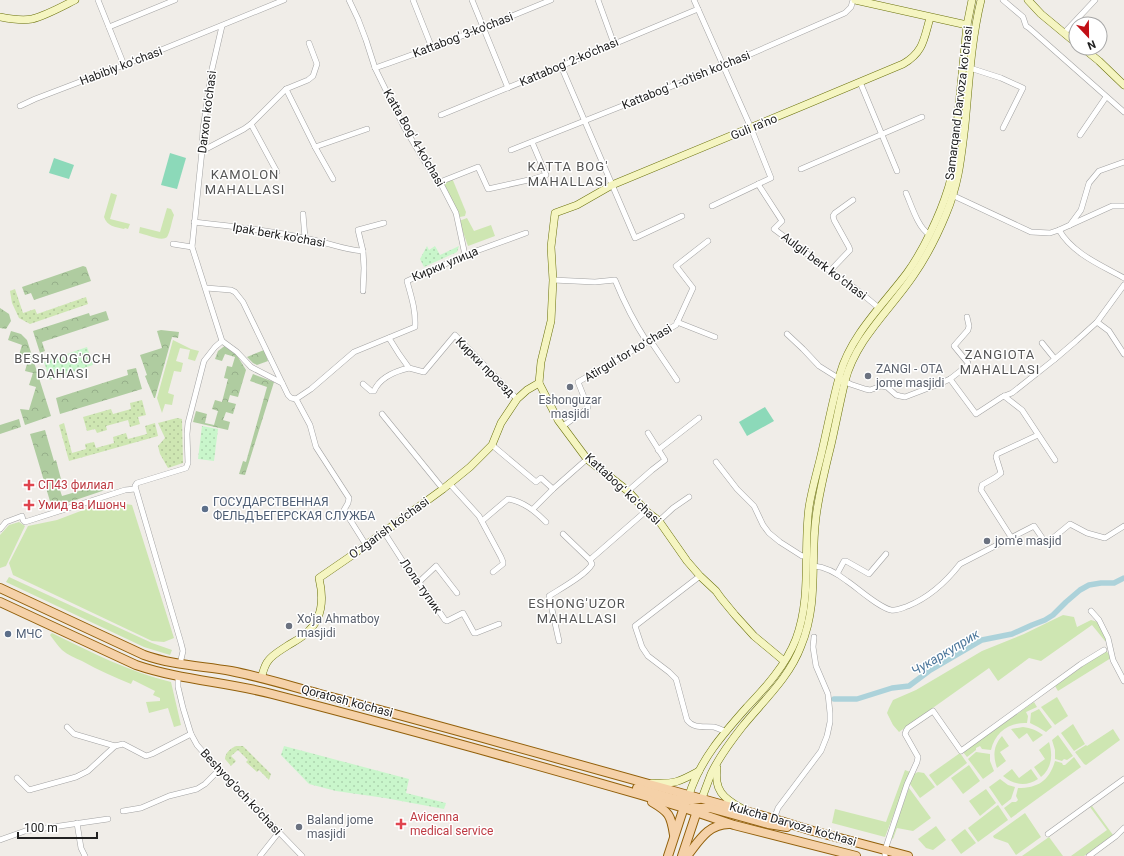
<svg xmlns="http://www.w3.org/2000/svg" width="1124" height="856" viewBox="0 0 1124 856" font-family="Roboto,sans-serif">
<defs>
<pattern id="forest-crowns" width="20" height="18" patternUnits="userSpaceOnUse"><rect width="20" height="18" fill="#afcca0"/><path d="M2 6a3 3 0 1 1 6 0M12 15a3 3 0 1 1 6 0" fill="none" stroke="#96af8a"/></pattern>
<pattern id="park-dots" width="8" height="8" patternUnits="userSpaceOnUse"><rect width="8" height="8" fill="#c9f6cb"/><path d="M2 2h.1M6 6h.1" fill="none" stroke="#acd3ae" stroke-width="1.8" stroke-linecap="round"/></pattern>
<pattern id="garden-dots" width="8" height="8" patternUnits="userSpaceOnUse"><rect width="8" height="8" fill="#cee6b2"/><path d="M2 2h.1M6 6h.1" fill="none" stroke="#b1c599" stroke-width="1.8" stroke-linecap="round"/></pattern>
</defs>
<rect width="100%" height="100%" fill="#f0ede8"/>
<g fill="#cee6b2">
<path d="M452,178L466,212L465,216L460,217L443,182Z"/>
<path d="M111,193L117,195L110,219L130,224L128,229L125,228L124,229C115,227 107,226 104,217Z"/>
<path d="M167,208L171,209L174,215C172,220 170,233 167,237C162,242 145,234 139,233L140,227L160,232Z"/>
<path d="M467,218L474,231L491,225L495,236L468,246L459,221Z"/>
<path d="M173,340L191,349L199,351L195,361L188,359L190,350L180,348L176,361L183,363L181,372L174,371L168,393L174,395L172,405L165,404L162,413L157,398Z"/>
<path d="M107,501L132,505L174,638L164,642L152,641L13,575L9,563L28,526L57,520Z"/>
<path d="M19,522L25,526L6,566L0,568V535L9,525Z"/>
<path d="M9,577L152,643L172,650L170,655L144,647L6,582Z"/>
<path d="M1063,615L1074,617L1077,627L1091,620L1098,622L1108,640L1105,641L1092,625L1041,661L1029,658L998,681L989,668L899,732L893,725L887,713L889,708L893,700L916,690L982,651L1024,634Z"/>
<path d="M52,633C91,652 129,672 171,682L181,725L174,727L168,708L149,713L146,702L160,701V698L153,695L155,691L133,680L131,684C114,677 98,670 82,661C75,658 68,655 62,650C58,646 54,640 50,635Z"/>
<path d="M1106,650L1111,658L1058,691L1055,686Z"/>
<path d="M1057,697L1068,716L1055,725L1041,707Z"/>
<path d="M1034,702L1037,707L1026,712L1028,716L1027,723C1010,722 995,732 991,750L982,749L980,746L976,748V750L967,757L963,752Z"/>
<path d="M1039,709L1052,727L1046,732L1038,727L1030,723L1031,713Z"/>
<path d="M1073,724L1085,744L1074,751L1061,733Z"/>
<path d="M1023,727C1031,728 1036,730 1043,735L1033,742L1027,733L1019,739L1011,729Z"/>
<path d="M1113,729L1120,740L1086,765L1084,764L1075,752L1086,745L1087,746Z"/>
<path d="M1058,735L1073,756L1067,760L1064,759L1062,761L1055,759V750L1052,740Z"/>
<path d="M1002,736L1009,746L1000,752L1006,761L997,768C993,757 993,746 1002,736Z"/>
<path d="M1049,742C1053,755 1052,768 1041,777L1034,767L1045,759L1039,750Z"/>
<path d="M976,752L990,754V761L994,771L983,779L968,759Z"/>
<path d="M960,753L967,763L937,786L929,775Z"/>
<path d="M1074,757L1081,767L1011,818L1004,808L1012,802H1016L1018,800L1016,796L1018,788C1038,788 1049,781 1055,761L1062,763L1063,765H1065Z"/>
<path d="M969,765L980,781L963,794L951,778Z"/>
<path d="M1012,769L1019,778L1031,769L1038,779C1026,787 1014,785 1003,776Z"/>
<path d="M905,770L910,772L885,837L832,823L835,809L886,822Z"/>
<path d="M918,772L924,773L935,787L920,798L910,784L914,774Z"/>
<path d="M1000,779L1008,785L1015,787L1011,799L1002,806L989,787Z"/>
<path d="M909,788L931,818L913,831L897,828L893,839L891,838Z"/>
<path d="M986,789L996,803L980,816L969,801Z"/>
<path d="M998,805L1008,820L978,842L968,828Z"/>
<path d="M1092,806L1113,835L1084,856H1071L1107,830L1090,807Z"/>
<path d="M1025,813L1041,837L1016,855L1008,843L994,838L993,836Z"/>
<path d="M936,826L946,840L933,850L926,848L918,839Z"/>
<path d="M965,829L976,843L961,854L951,840Z"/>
<path d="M1049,837L1063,856H1022Z"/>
</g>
<g fill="url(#forest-crowns)">
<path d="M83,266L86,267L91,281L34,300L31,293L25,295L22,287Z"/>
<path d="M0,308L9,314L11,321L6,329L0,328Z"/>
<path d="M106,311L109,320L42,342L45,351L40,353L33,331L89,313L90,316Z"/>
<path d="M161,330L179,332L178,338L172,337L155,398H154L145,376L147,375L140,355L162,348L157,331Z"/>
<path d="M11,331L21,334L27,340L51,416L25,425L20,409L29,410L36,387L29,385L33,373L25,371L28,360L19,355L22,345L8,340Z"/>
<path d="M226,345L233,349L246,370L238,397L230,395L228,402L236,404L233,414L226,412L223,420L230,422L228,430L193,422L196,411L207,414L205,423L214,425L218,411L212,409L215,400L222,402L228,379L224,378L227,366L232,367L235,357L225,354L222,361L215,359L218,351Z"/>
<path d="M264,350L268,361L257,365L253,363L247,357Z"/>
<path d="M136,368L142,389L60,414L56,398L128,375L127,370Z"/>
<path d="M253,374L274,382L245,475L239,474L243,461L246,462L267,387L250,381Z"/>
<path d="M19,419L21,427L0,434V425Z"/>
<path d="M45,430L54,461L56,460L62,483L58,484L62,496L106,483L108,489L52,508L30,434Z"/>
</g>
<g fill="url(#park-dots)">
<path d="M427,246L429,250L435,246L440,255L459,246L457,252L424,267L420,259Z"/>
<path d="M87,347L93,365L50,380L44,362Z"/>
<path d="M202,426L218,429L214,461L198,459Z"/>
<path d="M284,746L409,779L406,793L446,803L444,809L385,798L336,791L309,784L281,755Z"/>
</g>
<g fill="url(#garden-dots)">
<path d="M15,289L23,313L35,309L37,314L86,297L88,304L30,324L19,318L12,303L10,291Z"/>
<path d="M142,400L146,415L138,417L140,424L130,427L128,420L106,426L107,430L97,433L95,429L87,431L83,417L111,409L113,414L131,409L130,403Z"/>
<path d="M177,418L182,419L183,463L168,468L160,454L158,446L165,438L158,423Z"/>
<path d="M64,423L72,453L86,449L85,444L94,442L96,448L114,443L113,437L126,433L128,439L147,434L145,426L155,423L158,436L69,461L59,425Z"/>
<path d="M236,746H243L271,774L269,780L259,770L257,772L246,762L248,760L238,750L231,756L236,761L231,766L225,759C225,753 231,748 236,746Z"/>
</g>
<g fill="#8cd9b9">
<path d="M170,153L186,158L177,189L161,185Z"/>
<path d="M54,158L74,165L69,179L49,173Z"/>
<path d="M765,407L774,421L747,436L739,422Z"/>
</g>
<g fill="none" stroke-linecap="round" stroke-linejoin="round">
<path stroke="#acd2da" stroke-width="5.5" d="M834,699H857L892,688L909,686L929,671L982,640L1012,634L1032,625L1045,620L1053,615L1066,602L1080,590L1089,585L1101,583H1114L1124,578"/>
<defs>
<g id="street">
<path d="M98,0L124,65"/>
<path d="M349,0L358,19L366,40L375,68L404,127L431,172L440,182L456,213L465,255"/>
<path d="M413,0L432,48"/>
<path d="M472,0L508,88"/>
<path d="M598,0L614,44"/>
<path d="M694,0L751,128L771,178L712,206"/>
<path d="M1003,0L1023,17L1026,26L1029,28L1124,112"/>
<path d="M109,27L175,0"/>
<path d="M1064,33L1095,0"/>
<path d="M561,66L635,238L682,216"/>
<path d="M375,68C434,48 493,24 551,0"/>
<path d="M970,68L1001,78L1023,88L1003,128"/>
<path d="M860,82L897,171"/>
<path d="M286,89L315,147L333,179"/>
<path d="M20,106L35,99L124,65L284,0"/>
<path d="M441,115L561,66L698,9"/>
<path d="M251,124L277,172"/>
<path d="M1080,135L1106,97"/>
<path d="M315,147L367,129"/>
<path d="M511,150L723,66L845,13L851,7L853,0"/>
<path d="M202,151L244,129L251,124L286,89L308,80L313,76L317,64L309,43"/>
<path d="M801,169L922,117"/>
<path d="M440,182L478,167L488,189L533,179L546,175L532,142"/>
<path d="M758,184L782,221L774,229L830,271L856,289L879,308"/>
<path d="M906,193C911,204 918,228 929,234"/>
<path d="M954,196L1031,232L1050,233L1059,230C1073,254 1101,265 1124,278"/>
<path d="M303,214L305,238"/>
<path d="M194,222C231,226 267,230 304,238C324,241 343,250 363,251"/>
<path d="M1070,225L1081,210L1089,183L1099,171L1124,162"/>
<path d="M1059,230L1112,206H1124"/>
<path d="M173,244L192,247"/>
<path d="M830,271L850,250L849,247L834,220L833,216L835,213L853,200"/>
<path d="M553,280L595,282L615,280C624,302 634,322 647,342"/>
<path d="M206,288L231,290L235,292L243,302L288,395L291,398L296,399"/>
<path d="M363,291L364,268L363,251L358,230L384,223"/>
<path d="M677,322L715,337"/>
<path d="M1097,322L1109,331L1124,354"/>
<path d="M787,334L803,349L819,366L835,376L850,384L865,389L870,390L881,386L887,387L896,395L900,396L905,397L939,384L950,379L968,365V363L954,346L968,330L969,326L967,317"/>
<path d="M389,338L399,354L409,368L424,372L455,335L517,399"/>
<path d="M650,340L677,380"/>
<path d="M222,341L192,247L202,151L203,129L212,69L222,26"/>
<path d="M222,341L237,352L251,367L282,383"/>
<path d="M1042,343L1055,359"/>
<path d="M950,379L976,414L1002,397L1012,393L1055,359L1076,341L1097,322L1124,285"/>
<path d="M363,384L371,391H374C380,377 396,371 409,368"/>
<path d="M1004,396L1022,410L1055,460"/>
<path d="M296,399L311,389L354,352L415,327C416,310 411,296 407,281L465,255L526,233"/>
<path d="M296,399L310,425L316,447L349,498L348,503L344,510L366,545"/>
<path d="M382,414L443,489"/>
<path d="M563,426L587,409L588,407L578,382L676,325L693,288L676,266L708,241"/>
<path d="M492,445L536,482L541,478L553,489"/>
<path d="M658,450L699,418"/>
<path d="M716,462L737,489L754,506L763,525L769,533L780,542L802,556L807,555"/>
<path d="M449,483L479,516L501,557L503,562V564L493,572"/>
<path d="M628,491L652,470L665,460L648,433"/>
<path d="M533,509L553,489L587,459"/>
<path d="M482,521L508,499C524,502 535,511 546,522"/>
<path d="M659,521L673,508L689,497"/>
<path d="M0,529L6,522L22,516L23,520L25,522L125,490L135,489"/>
<path d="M384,532L402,560L404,565L419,582L445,620L447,621L463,613L474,633H476L499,624"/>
<path d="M563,534L590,560"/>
<path d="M1011,537L981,490L982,485L996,477L1001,473L996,457L997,454L1038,435"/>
<path d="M814,566C826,567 838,574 847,581C859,589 878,607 891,610C897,611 902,608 908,606C930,597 946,582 960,564L1034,526L1045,542L1047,543L1070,524L1087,533L1105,538L1124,526"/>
<path d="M837,574L844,561H846L869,574L886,554"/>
<path d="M700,576L635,626L642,647L648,656L669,672L676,679L687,720C694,729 703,726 714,727C718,728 722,730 726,732"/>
<path d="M419,582L436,566L457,593"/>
<path d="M1091,611L1099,620L1108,638L1113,660L1124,681"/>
<path d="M559,641L549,596C560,589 586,575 592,564L590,560L592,558L646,511"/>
<path d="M180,664L183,651L181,643L135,486L137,483L186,468L188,463L187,434L188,423L204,361L215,347L222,341"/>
<path d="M178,676V687L183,708L191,734L197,745L219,770L302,856"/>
<path d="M67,727L74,734L115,746L123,744L146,756L152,754L191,734"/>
<path d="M17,778L29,790L76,777L88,771L115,746"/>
<path d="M123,811L141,808L169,796L197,789L205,784L219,770"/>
<path d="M774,819L778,808L821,751L827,736L830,722V713L828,694L816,666L813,647L814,637"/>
<path d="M77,823L81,848L85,856"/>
<path d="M1048,834L1124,779"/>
<path d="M0,840L25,831L108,819"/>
<path d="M260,856L279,832"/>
<path d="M885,856V850L907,784L917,762L918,757L905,734L906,731L908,728L933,711L961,751L1081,664L1104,650"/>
<path d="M1089,856L1116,836L1124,828"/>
</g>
<g id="secondary">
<path d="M855,0L967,25"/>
<path d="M1028,0L1041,14L1076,43"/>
<path d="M0,17C10,19 22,21 32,19C45,16 63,6 75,0"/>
<path d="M1083,48L1099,61L1124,85"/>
<path d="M784,661L754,636L735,615L721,598L716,591L700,576L687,561L659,521L646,511L628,491L587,459L558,420L539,383L541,362L551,321L553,280L551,247L555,213L577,205L612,185L805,105L903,64C924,52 924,38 930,18"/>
<path d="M261,678C263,673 264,666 268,661C272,655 281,650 287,646C293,642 300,639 305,634C323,620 324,599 319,578L351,556L443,489L470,467L492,445L501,423L517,399L527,390L539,383"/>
<path d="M717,768C714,790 723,798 741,808"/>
<path d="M652,783C675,784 679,782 699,771"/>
<path d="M689,795C700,760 723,734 747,707C766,687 786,665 796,639C812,596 803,551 809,507C812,488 818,469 822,451C828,425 833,399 840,374C851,335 883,305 907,273C923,251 940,215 948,189C951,181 951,173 953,165L967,25L972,0"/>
<path d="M702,798C705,790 708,782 711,774C719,757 731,741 742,727C763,701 789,678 801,646C819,602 810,562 816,517C819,493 825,469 831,445C836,423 840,402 845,381C856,339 890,310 913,276C927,256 937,236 946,214C959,183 961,158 965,125C969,83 971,41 981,0"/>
</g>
<g id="primary">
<path d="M0,588L144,655C172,665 202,666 231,671C261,677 290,686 320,694C472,734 623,777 774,819L813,831L908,856"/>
<path d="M0,602L136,665C180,680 227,682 272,694C396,726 519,760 641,795L684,808L734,825L856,856"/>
<path d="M637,788L675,799L686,801L699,799"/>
<path d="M652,802C669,812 671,815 674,835"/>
<path d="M691,808H710L768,824L787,827"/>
<path d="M668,856L685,804"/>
<path d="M682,856L698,808"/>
<path d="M687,856C699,841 708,824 729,824"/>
</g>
</defs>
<use href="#street" stroke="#a2a2a2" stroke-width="6"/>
<use href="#secondary" stroke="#6b720d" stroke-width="8"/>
<use href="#primary" stroke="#92600b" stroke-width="10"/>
<use href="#street" stroke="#fff" stroke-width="5"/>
<use href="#secondary" stroke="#f5f5c1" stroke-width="7"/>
<use href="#primary" stroke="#f5d1a8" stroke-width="8"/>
</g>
<g fill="#6b7280" stroke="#fff" stroke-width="1.5">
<circle cx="868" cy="376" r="4"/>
<circle cx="570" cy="387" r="4"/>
<circle cx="987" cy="541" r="4"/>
<circle cx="289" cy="626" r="4"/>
<circle cx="299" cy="827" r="4"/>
</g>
<g fill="#e0444e" stroke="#fff" stroke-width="1.5">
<path d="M27 479h4v4h4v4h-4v4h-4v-4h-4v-4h4z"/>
<path d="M27 499h4v4h4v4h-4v4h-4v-4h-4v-4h4z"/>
<path d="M399 818h4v4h4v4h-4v4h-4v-4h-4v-4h4z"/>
</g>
<g fill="#5c6f8a" stroke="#fff" stroke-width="1.5">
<circle cx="205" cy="509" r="4"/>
<circle cx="8" cy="634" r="4"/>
</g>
<g text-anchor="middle" stroke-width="3" stroke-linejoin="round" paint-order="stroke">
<g font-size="12" fill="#212121" stroke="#fff">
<text transform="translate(463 35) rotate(-21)" y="4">Kattabog' 3-ko'chasi</text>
<text transform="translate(569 62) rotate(-23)" y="4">Kattabog' 2-ko'chasi</text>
<text transform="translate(121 66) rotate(-21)" y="4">Habibiy koʻchasi</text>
<text transform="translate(686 80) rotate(-22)" y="4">Kattabog' 1-o'tish ko'chasi</text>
<text transform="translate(959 103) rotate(-83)" y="4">Samarqand Darvoza koʻchasi</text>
<text transform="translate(207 112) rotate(-83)" y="4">Darxon ko'chasi</text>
<text transform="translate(754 127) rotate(-22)" y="4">Guli ra'no</text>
<text transform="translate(414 138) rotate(60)" y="4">Katta Bog' 4-ko'chasi</text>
<text transform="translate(279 235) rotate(10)" y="4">Ipak berk ko'chasi</text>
<text transform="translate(445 264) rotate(-23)" y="4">Кирки улица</text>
<text transform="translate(824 266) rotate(37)" y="4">Aulgli berk koʻchasi</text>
<text transform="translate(628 353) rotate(-31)" y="4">Atirgul tor koʻchasi</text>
<text transform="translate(485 367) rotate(45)" y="4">Кирки проезд</text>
<text transform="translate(623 489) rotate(43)" y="4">Kattabogʻ koʻchasi</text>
<text transform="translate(389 528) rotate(-36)" y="4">O‘zgarish ko‘chasi</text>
<text transform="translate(421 586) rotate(55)" y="4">Лола тупик</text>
<text transform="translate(347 701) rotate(15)" y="4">Qoratosh ko'chasi</text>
<text transform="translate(241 792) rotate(47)" y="4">Beshyog'och ko'chasi</text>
<text transform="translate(793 824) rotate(16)" y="4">Kukcha Darvoza ko'chasi</text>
</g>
<g font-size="12" fill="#5b616d" stroke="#fff" text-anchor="start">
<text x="876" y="373">ZANGI - OTA<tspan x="876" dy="14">jome masjidi</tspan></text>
<text x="570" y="404" text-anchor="middle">Eshonguzar<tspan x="570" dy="14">masjidi</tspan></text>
<text x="995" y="545">jom'e masjid</text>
<text x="297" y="623">Xo'ja Ahmatboy<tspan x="297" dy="14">masjidi</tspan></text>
<text x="307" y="824">Baland jome<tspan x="307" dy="14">masjidi</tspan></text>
</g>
<g font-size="12" fill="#be3a42" stroke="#fff" text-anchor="start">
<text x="38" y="489">СП43 филиал</text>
<text x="38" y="509">Умид ва Ишонч</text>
<text x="410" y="821">Avicenna<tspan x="410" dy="14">medical service</tspan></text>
</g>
<g font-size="12" fill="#4e5e75" stroke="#fff" text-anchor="start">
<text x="213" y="506">ГОСУДАРСТВЕННАЯ<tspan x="213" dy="14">ФЕЛЬДЪЕГЕРСКАЯ СЛУЖБА</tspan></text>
<text x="16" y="638">МЧС</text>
</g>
<g font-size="13" letter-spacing="1" fill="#545454" stroke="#fff">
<text x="568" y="171">KATTA BOG'<tspan x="568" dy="15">MAHALLASI</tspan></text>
<text x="245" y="179">KAMOLON<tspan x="245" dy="15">MAHALLASI</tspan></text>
<text x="1000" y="359">ZANGIOTA<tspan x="1000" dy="15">MAHALLASI</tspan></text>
<text x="63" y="363">BESHYOG'OCH<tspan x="63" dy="15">DAHASI</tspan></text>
<text x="577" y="608">ESHONG'UZOR<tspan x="577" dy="15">MAHALLASI</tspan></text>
</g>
<g font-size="13" font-style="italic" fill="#4c779b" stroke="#fff">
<text transform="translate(945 652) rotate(-31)" y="5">Чукаркуприк</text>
</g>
</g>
<g transform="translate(1088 36) rotate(158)"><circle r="19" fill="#ffffff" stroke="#a6a6a6"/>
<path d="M0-3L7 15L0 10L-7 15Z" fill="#c20f16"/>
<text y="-6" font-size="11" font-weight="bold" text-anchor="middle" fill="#212121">N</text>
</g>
<path d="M18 832v6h79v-6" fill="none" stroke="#212121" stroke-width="2"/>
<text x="24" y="832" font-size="12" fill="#212121" stroke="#ffffff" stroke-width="3" paint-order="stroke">100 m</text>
</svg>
